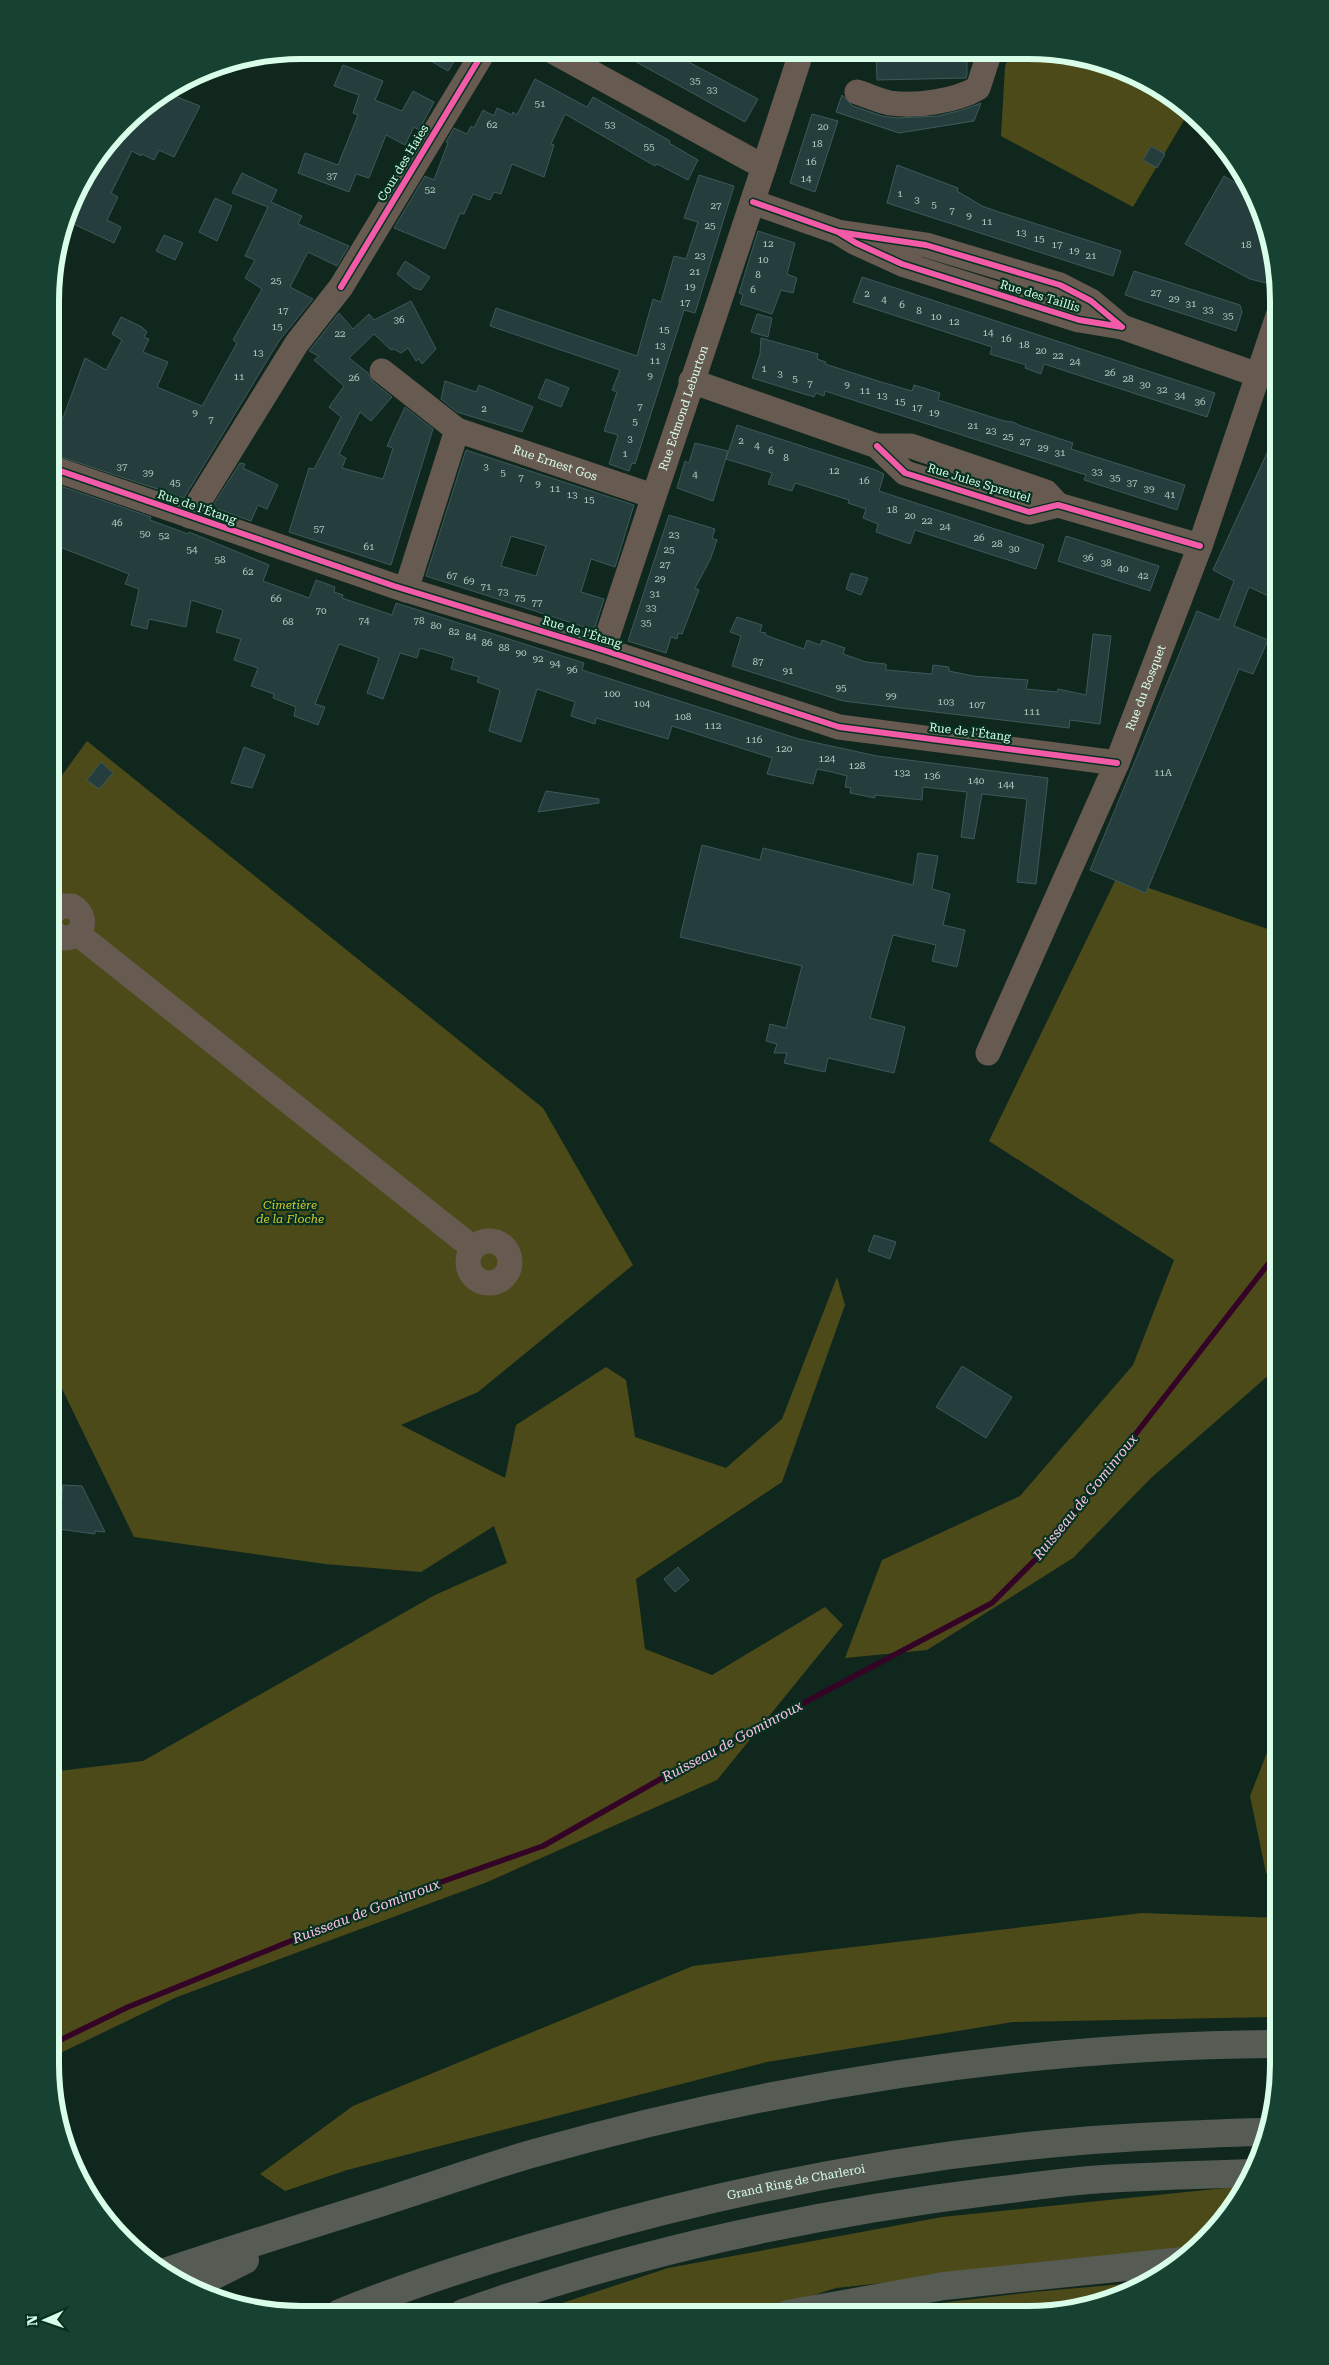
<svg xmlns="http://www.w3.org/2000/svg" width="1329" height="2365" viewBox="0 0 1329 2365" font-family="'Roboto Serif',serif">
<rect width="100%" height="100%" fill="#10271e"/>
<g fill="#4d4a19">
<path d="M1009,54L1077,55L1139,76L1190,110L1133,207L1001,136L1005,67Z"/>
<path d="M87,741L543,1108L633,1265L478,1392L401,1425L505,1478L516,1425L606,1367L626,1380L635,1437L726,1468L782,1419L837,1277L845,1305L782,1482L636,1579L645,1649L712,1675L825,1607L843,1625L717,1780L485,1883L177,1997L50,2058V1772L143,1761L435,1595L507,1563L494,1526L421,1572L325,1564L134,1537L51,1366L52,789Z"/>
<path d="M1117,877L1279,933V1366L1151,1478L1073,1558L927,1650L845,1658L882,1560L1020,1496L1133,1365L1174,1260L989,1141Z"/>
<path d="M1279,1722V1876L1266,1873L1250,1796Z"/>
<path d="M1142,1913L1278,1918V2017L1013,2022L767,2062L347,2170L285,2191L260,2174L353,2106L693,1966Z"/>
<path d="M1245,2186L1227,2217L1194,2250L836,2288L755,2314H529L668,2268L942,2217Z"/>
<path d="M1146,2282L1109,2302L1028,2315L848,2314L1033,2292Z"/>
</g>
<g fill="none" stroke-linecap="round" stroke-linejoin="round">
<path stroke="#330426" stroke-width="5.5" d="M50,2045L128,2007L399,1897L543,1846L664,1777L992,1603L1046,1549L1279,1250"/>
</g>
<g fill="#253d3d" stroke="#3e595a" fill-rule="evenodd">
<path d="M414,51H461L448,71Z"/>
<path d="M618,52H670L758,99L745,122Z"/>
<path d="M876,54H967V74L966,78L877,80Z"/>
<path d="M343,65L383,81L375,100L402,111L413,91L434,102L419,130L414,127L405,145L386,135L369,178L356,174L349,192L298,173L305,153L338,165L358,115L353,113L359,95L334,86Z"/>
<path d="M535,79L587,107L593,97L670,141L669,143L698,160L688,180L657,164L655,166L565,114L551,144L554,145L544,177L512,164L501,194L494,192L490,200L473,194L464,214L460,213L445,249L394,228L425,176L434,180L448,143L446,142L454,128L467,134L471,126L474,128L483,110L494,116L497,108L512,115L513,112L517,115Z"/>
<path d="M167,93L200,106L174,157L159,150L154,160L142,154L141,156L132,151L111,193L118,197L107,220L121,227L114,243L67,221L76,190L135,113Z"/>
<path d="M842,95L853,106L882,116L899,118L938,116L962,110L981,103L974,121L899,133L836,112Z"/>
<path d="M812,114L838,121L815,192L790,183Z"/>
<path d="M1151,146L1165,154L1157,168L1143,160Z"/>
<path d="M897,165L958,188L957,191L982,206L999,212L1121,251L1113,276L887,203Z"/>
<path d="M242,173L277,190L271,202L302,216L298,224L349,246L337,266L308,252L290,287L313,299L279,341L184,498L52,454V414L63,418L85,358L106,370L122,340L112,334L121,317L142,327L147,332L144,337L149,339L143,352L168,362L157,387L202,406L237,343L233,340L262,289L245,278L255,260L245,256L268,207L232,193Z"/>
<path d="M699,175L734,186L695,313L684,310L635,464L632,463L629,471L609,464L618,435L604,431L617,392L612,390L620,370L490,326L496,308L637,356L653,299L661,302L674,256L686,259L698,222L684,218Z"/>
<path d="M1224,176L1251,192L1266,220L1273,267L1270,284L1250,279L1185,244Z"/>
<path d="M215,198L232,206L217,241L199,232Z"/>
<path d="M758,231L795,243L787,274L797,278L793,293L781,290L772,314L740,304L743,295L739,293Z"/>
<path d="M164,235L183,243L175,260L156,251Z"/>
<path d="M405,261L430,277L421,290L414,288L397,274Z"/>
<path d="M1134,271L1240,305L1242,312L1236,331L1125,295Z"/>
<path d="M862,277L1215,393L1207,417L1044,364L1041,374L1025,368L1026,365L990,354L992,347L853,302Z"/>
<path d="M411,301L436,349L422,364L419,359L416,361L408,348L401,353L394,349L391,350L374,334L349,358L368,373L373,382L392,397L371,421L360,412L339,454L346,458L342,468L383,479L393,448L387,446L405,407L433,429L391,565L289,532L309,468L314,469L341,417L329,407L344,386L314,360L319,356L309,351L339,313L353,329L369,314L374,320Z"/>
<path d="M757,314L772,318L768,337L751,332Z"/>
<path d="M761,338L818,354L817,359L826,362L825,364L878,381L912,391L914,385L940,393L938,400L1004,421L1013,422L1021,426L1073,443L1071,449L1185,485L1177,510L1084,480L1086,475L825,391L824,396L816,393L814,397L752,378L760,354Z"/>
<path d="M546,379L569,388L561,407L538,398Z"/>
<path d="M445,381L476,392L479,385L533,407L522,432L457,412L441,399Z"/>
<path d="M737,425L876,470L884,474L879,491L1044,545L1036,569L915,530L910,544L876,532L878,524L863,518L866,509L848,503L849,500L795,483L792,491L768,484L772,473L726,459Z"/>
<path d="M1279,427V601L1249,587L1234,626L1268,640L1253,674L1239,669L1146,893L1090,870L1197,611L1219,620L1234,581L1213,570Z"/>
<path d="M695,443L728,451L713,501L677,488L685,461L689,463Z"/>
<path d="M466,450L634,505L615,567L591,559L581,592L604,599L594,630L426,576ZM511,536L546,546L536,576L501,566Z"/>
<path d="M240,463L245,464L243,468L278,485L267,509L258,505L251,521L212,507Z"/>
<path d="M52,483L151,517L150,520L188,534L189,532L269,565L263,581L309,598L316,580L335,587L334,592L343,595L342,598L392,615L396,603L584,663L582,670L799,739L877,756L1048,778L1036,884L1017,882L1027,799L982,794L974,839L961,837L967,792L923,787L922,800L875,795V798L850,793L851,788L845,787L847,776L832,772L817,769L813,784L767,774L772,758L672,726L668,739L596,718L595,724L571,716L575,702L537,689L521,742L489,731L500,690L477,682L479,677L451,669L454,658L420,648L417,658L400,653L383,699L367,693L379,658L339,644L315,704L325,707L318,725L294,716L296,707L273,698L274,694L251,686L258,668L234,660L241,639L216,632L223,610L191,600L186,627L149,619L147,629L131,625L139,589L125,584L129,574L52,544Z"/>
<path d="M669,515L715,529L712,538L717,540L710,560L695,588L699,590L682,634L678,633L677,639L671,637L666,653L628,641Z"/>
<path d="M1066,536L1159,566L1150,591L1058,561Z"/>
<path d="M851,573L868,578L861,595L846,589Z"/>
<path d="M737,617L762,625L760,632L766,633L765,635L804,649L807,640L820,645L822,640L845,648L843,654L866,662L886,664V670L932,674L933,665L949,667V671L973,676L1028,680L1026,689L1057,692L1058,689L1086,695L1093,634L1111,636L1100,724L1070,720L1069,728L843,701L732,666L741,636L730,632Z"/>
<path d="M244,747L265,755L252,788L231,783Z"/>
<path d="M101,762L113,773L99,789L87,780Z"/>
<path d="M546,791L599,799V803L538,812Z"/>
<path d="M702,845L760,860L763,848L913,885L918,853L938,856L932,889L950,894L943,925L965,930L957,967L932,961L936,945L893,935L870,1018L905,1027L894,1073L828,1058L825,1072L784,1063L787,1053H774L777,1044L766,1041L770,1024L786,1028L802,966L680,937Z"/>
<path d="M874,1235L896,1242L890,1259L868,1251Z"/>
<path d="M962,1366L1012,1397L986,1438L936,1407Z"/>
<path d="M63,1485L82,1486L105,1532L95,1531V1534L59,1529Z"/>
<path d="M678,1567L689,1580L675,1592L664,1579Z"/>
</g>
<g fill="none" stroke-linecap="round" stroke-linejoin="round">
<g stroke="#675b51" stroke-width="25">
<path d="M554,52L764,167"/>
<path d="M857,92C867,95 879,101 890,103C916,107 956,101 978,88L989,54"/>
<path d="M753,202L838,232L926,245L1060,285L1091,301L1122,327L1079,320L902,264L856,243L838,232"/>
<path d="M1122,327L1258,375"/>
<path id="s1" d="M382,371L457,430L653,496"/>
<path d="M691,381L877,446H911L1046,492L1058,505"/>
<path d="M877,446L905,473L1029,512L1058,505L1200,546"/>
<path d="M52,468L394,586L603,650L839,727L1117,763"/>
<path d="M190,516L297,343L341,287L484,51"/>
<path d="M406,590L457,430"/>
<path id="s2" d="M603,650C668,451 737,253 801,53"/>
<path d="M51,929L59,937C81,943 92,918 72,906H60L51,914"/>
<path d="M78,934L473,1248"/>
<path id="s3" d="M988,1053L1117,763L1200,546L1279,313"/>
<circle cx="489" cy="1262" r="21"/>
</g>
<g stroke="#565c54" stroke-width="28">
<path d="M165,2272C239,2247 314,2224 389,2200C436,2185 483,2168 531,2154C770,2086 1029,2045 1278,2044"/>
<path d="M189,2288L245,2260"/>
<path id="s4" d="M340,2313C415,2282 493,2258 571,2236C769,2179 974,2143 1181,2135C1209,2134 1238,2132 1266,2132"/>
<path d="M463,2313C634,2252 814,2213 994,2191C1030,2187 1067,2181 1103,2179C1152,2176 1202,2175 1252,2173"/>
<path d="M788,2314L944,2286L1183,2261"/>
</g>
<defs>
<g id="cycleway">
<path d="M753,202L838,232L926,245L1060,285L1091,301L1122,327L1079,320L902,264L856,243L838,232"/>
<path d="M341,287L484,51"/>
<path d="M877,446L905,473L1029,512L1058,505L1200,546"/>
<path d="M52,468L394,586L603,650L839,727L1117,763"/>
</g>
</defs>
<use href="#cycleway" stroke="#063120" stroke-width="9"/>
<use href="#cycleway" stroke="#f35aa7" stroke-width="6"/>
</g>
<g text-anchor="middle" stroke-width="4.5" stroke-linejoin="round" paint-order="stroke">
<g font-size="10" fill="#abcdbe">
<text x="695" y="84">35</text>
<text x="712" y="93">33</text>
<text x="540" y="107">51</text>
<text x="492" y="128">62</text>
<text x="610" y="128">53</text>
<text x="823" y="130">20</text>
<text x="817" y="147">18</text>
<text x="649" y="150">55</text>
<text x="811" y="165">16</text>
<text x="332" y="179">37</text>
<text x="806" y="182">14</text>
<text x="430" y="193">52</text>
<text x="900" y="197">1</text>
<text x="917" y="203">3</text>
<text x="934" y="208">5</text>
<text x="716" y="209">27</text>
<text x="952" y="214">7</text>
<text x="969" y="219">9</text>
<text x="987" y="225">11</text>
<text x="710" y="229">25</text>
<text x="1021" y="236">13</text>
<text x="1039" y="242">15</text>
<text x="768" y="247">12</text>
<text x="1057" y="248">17</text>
<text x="1246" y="248">18</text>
<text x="1074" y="254">19</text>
<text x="700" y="259">23</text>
<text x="1091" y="259">21</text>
<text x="763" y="263">10</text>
<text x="695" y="275">21</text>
<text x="758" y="278">8</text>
<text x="276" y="284">25</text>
<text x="690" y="290">19</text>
<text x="753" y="293">6</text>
<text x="1156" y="296">27</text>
<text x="867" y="297">2</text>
<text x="1174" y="302">29</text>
<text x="884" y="303">4</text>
<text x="685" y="306">17</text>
<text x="1191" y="307">31</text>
<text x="902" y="308">6</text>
<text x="1208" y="313">33</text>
<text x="283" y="314">17</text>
<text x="919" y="314">8</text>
<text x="1228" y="319">35</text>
<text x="936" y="320">10</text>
<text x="399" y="323">36</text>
<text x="954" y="325">12</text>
<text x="277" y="330">15</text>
<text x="664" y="333">15</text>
<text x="988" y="336">14</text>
<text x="340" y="337">22</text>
<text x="1006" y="342">16</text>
<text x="1024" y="348">18</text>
<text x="660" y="349">13</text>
<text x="1041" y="354">20</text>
<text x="258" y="356">13</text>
<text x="1058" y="359">22</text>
<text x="655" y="364">11</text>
<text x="1075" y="365">24</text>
<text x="764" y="372">1</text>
<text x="1110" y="376">26</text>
<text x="780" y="377">3</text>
<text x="650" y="379">9</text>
<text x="239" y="380">11</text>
<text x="354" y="381">26</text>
<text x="795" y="382">5</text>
<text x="1128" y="382">28</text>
<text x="810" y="387">7</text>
<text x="847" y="388">9</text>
<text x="1145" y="388">30</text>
<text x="1162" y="393">32</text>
<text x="865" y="394">11</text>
<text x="882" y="399">13</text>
<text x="1180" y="399">34</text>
<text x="900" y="405">15</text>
<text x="1200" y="405">36</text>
<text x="640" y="410">7</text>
<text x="917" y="411">17</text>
<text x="484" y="412">2</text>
<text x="195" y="416">9</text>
<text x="934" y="416">19</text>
<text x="211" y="423">7</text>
<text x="635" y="425">5</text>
<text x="973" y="429">21</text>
<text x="991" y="434">23</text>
<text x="1008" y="440">25</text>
<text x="630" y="442">3</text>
<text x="741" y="444">2</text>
<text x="1025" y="445">27</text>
<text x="757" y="449">4</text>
<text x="1043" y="451">29</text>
<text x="771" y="454">6</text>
<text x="1060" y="456">31</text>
<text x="625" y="457">1</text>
<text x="786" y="461">8</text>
<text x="122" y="470">37</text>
<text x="486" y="470">3</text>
<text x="834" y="474">12</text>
<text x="1097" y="475">33</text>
<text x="148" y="476">39</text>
<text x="503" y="476">5</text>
<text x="695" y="478">4</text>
<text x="521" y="481">7</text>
<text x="1115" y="481">35</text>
<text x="864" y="484">16</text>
<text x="175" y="486">45</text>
<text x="1132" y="486">37</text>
<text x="538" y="487">9</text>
<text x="555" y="492">11</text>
<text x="1149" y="492">39</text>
<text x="572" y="498">13</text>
<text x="1170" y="498">41</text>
<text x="589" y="503">15</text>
<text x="892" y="513">18</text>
<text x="910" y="519">20</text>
<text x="927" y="524">22</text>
<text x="117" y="526">46</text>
<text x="945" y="530">24</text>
<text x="319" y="532">57</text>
<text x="145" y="537">50</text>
<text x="674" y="538">23</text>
<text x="164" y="539">52</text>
<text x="979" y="541">26</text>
<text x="997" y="547">28</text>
<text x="369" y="550">61</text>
<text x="1014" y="552">30</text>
<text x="192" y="553">54</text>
<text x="669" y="553">25</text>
<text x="1088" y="561">36</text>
<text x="220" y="563">58</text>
<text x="1106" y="566">38</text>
<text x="665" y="568">27</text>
<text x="1123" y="572">40</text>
<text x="248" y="575">62</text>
<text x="452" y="579">67</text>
<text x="1143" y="579">42</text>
<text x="660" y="582">29</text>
<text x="469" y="584">69</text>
<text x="486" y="590">71</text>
<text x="503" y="595">73</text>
<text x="655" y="597">31</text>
<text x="520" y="601">75</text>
<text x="276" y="602">66</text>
<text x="537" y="606">77</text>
<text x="651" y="611">33</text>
<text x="321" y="614">70</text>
<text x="364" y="624">74</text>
<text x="419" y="624">78</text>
<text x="288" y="625">68</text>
<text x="646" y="626">35</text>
<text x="436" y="629">80</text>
<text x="454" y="635">82</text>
<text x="471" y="640">84</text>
<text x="487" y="646">86</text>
<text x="504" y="651">88</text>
<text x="521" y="656">90</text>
<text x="538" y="662">92</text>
<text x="758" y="665">87</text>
<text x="555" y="667">94</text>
<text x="572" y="673">96</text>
<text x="788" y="674">91</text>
<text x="841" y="691">95</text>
<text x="612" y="697">100</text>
<text x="891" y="699">99</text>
<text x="946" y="705">103</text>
<text x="642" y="707">104</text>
<text x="977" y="708">107</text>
<text x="1032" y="715">111</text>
<text x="683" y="720">108</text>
<text x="713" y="729">112</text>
<text x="754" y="743">116</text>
<text x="784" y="752">120</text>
<text x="827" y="762">124</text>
<text x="857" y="769">128</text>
<text x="902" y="776">132</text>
<text x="1163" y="776">11A</text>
<text x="932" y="779">136</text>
<text x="976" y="784">140</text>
<text x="1006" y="788">144</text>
</g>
<g font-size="12" fill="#d8fde9" stroke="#063120">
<text transform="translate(403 163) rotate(-59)" y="4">Cour des Haies</text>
<text transform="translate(1040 296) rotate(17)" y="4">Rue des Taillis</text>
<text dy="4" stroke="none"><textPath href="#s2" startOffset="255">Rue Edmond Leburton</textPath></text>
<text dy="4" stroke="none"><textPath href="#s1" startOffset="199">Rue Ernest Gos</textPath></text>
<text transform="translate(979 483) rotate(17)" y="4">Rue Jules Spreutel</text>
<text transform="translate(197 507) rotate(19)" y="4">Rue de l'Étang</text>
<text transform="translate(582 632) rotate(17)" y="4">Rue de l'Étang</text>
<text dy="4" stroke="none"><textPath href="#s3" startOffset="398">Rue du Bosquet</textPath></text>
<text transform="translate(970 732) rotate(7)" y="4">Rue de l'Étang</text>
<text dy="4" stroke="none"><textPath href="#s4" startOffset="475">Grand Ring de Charleroi</textPath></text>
</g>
<g font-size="12" font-style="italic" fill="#d7c52d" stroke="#063120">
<text x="290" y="1209">Cimetière<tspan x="290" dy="14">de la Floche</tspan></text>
</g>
<g font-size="14" font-style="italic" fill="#fcc2e4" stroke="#063120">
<text transform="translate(1085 1497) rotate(-51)" y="5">Ruisseau de Gominroux</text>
<text transform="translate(732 1741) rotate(-28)" y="5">Ruisseau de Gominroux</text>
<text transform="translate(366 1911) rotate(-21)" y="5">Ruisseau de Gominroux</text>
</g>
</g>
<path d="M0 0H1329V2365H0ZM301 59H1028A242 242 0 0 1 1270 301V2064A242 242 0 0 1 1028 2306H301A242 242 0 0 1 59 2064V301A242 242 0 0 1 301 59Z" fill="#174130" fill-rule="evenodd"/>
<path fill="none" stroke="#d8fde9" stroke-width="6" d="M301 59H1028A242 242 0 0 1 1270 301V2064A242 242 0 0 1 1028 2306H301A242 242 0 0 1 59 2064V301A242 242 0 0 1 301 59Z"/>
<g transform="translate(45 2320) rotate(268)" stroke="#063120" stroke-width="4" paint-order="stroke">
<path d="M0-4L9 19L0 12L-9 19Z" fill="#d8fde9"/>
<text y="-8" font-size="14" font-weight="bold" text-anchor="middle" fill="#d8fde9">N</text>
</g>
</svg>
